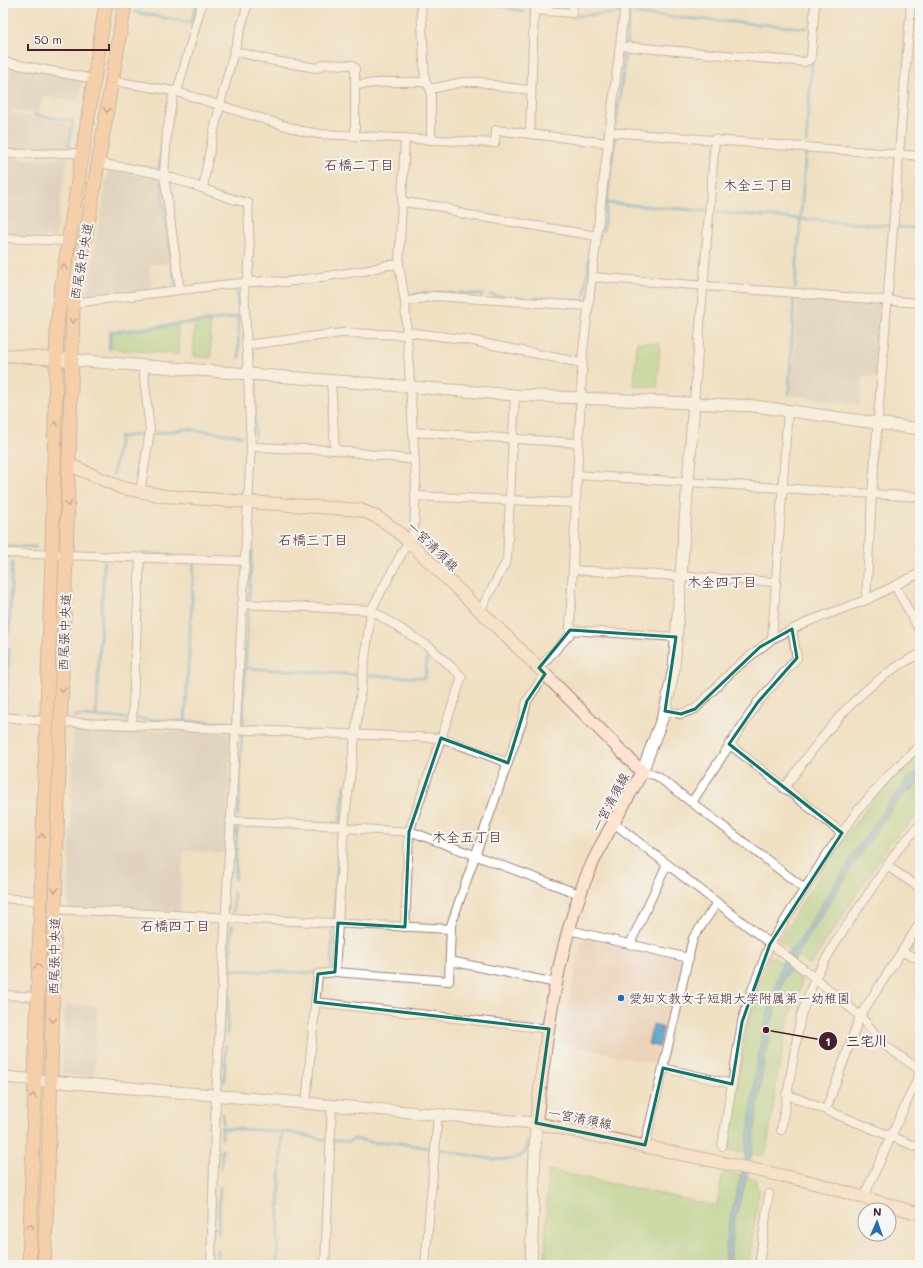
<svg xmlns="http://www.w3.org/2000/svg" width="923" height="1268" viewBox="0 0 923 1268" font-family="Mali,'Klee One',sans-serif">
<rect width="100%" height="100%" fill="#f6f6f2"/>
<filter id="ink" filterUnits="userSpaceOnUse"><feTurbulence type="fractalNoise" baseFrequency=".025" numOctaves="2"/><feDisplacementMap in="SourceGraphic" scale="8" xChannelSelector="R" yChannelSelector="G"/><feConvolveMatrix kernelMatrix="1 2 1 2 8 2 1 2 1" color-interpolation-filters="sRGB"/></filter>
<filter id="wash" filterUnits="userSpaceOnUse"><feTurbulence type="fractalNoise" baseFrequency=".012" numOctaves="4" result="noise"/><feDisplacementMap in="SourceGraphic" scale="16" xChannelSelector="R" yChannelSelector="G"/><feGaussianBlur stdDeviation="0.9" result="paint"/><feColorMatrix in="noise" values="0 0 0 0 0 0 0 0 0 0 0 0 0 0 0 0 0 1.4 0 .05"/><feComposite in="paint" operator="in"/></filter>
<g filter="url(#wash)">
<rect width="100%" height="100%" fill="#f0e0c2"/>
<path fill="#ebd2b8" d="M588,939L679,959L681,964L658,1065L559,1042L582,943Z"/>
<g fill="#ccc2b9">
<path d="M12,66L83,79L79,102L42,96L39,114L13,110V114L71,124L67,150L3,151V92L7,93Z"/>
<path d="M66,157L68,158L55,237L3,234V158L35,160Z"/>
<path d="M108,170L159,180L171,262L149,265L152,290L86,298Z"/>
<path d="M798,296L881,302L884,306L879,377L863,376L860,406L791,395Z"/>
<path d="M73,726L231,734L225,853L183,851L180,914L68,908Z"/>
<path d="M65,1005L97,1006L94,1077L62,1074Z"/>
</g>
<g fill="#9dd182" stroke="#747856">
<path d="M210,322L211,358L194,356V324Z"/>
<path d="M178,326L179,354L111,349L112,333Z"/>
<path d="M637,342L660,344L657,387L634,386Z"/>
<path d="M920,750V771L905,780L903,787L889,803L857,849L796,945L790,950L779,941L780,937C823,871 861,804 920,750Z"/>
<path d="M920,781V813L890,843L812,963L808,964L797,956L800,949L860,855L893,807L907,790L912,789Z"/>
<path d="M920,931V954L912,951L910,946Z"/>
<path d="M773,956L782,963L760,1044L746,1153L731,1151L727,1147L750,1008L769,958Z"/>
<path d="M790,969L801,978C803,987 794,1004 791,1013C778,1058 774,1107 766,1153L761,1156L752,1154C758,1104 763,1055 776,1006C780,993 782,980 790,969Z"/>
<path d="M548,1170L717,1206L722,1175L726,1172L741,1175L728,1227L724,1265H545Z"/>
<path d="M747,1177L757,1179L756,1185L759,1190L749,1265H729L734,1223Z"/>
</g>
<g fill="#51a3cc" stroke="#4e617c">
<path d="M920,771L919,784L912,789L907,791L893,807L860,855L800,949L793,966L784,977L769,1031L762,1072L751,1160L734,1223L729,1265H724L728,1227L745,1158L756,1069L765,1023L782,963L790,950L796,945L857,849L889,803L903,787L905,780Z"/>
<path d="M653,1025L663,1028L659,1047L648,1044Z"/>
</g>
<g fill="none" stroke-linecap="round" stroke-linejoin="round">
<g stroke="#51a3cc" stroke-width="3">
<path d="M83,3L94,5"/>
<path d="M489,3L524,12"/>
<path d="M135,12L191,23L197,3"/>
<path d="M634,14L807,28"/>
<path d="M572,16L620,13"/>
<path d="M626,45L631,3"/>
<path d="M35,115L73,121L68,150"/>
<path d="M616,124L625,54"/>
<path d="M806,142L812,60"/>
<path d="M159,169L162,145"/>
<path d="M161,182L175,286"/>
<path d="M606,203L705,211"/>
<path d="M712,212L890,226"/>
<path d="M897,227L920,228"/>
<path d="M603,231L615,138"/>
<path d="M795,288L806,150"/>
<path d="M436,292L453,293"/>
<path d="M237,293L238,308"/>
<path d="M460,293L483,295"/>
<path d="M490,295L523,298"/>
<path d="M408,296L427,292"/>
<path d="M536,298L581,301L584,299L591,243"/>
<path d="M238,315L239,358"/>
<path d="M109,349L110,332L238,317"/>
<path d="M253,351V358"/>
<path d="M254,390L255,437"/>
<path d="M789,394L794,298"/>
<path d="M152,434L187,429L241,436"/>
<path d="M113,475L120,437L146,434"/>
<path d="M7,546L36,547"/>
<path d="M143,553L170,555"/>
<path d="M249,598L252,551"/>
<path d="M9,632L12,563"/>
<path d="M245,668L360,675"/>
<path d="M367,675L425,678L428,651"/>
<path d="M6,713L9,648"/>
<path d="M74,716L127,718"/>
<path d="M96,717L104,562"/>
<path d="M138,719L227,723"/>
<path d="M185,722L194,562"/>
<path d="M243,723L248,609"/>
<path d="M240,772L242,734"/>
<path d="M238,816L240,776"/>
<path d="M340,822L345,786"/>
<path d="M235,879L237,824"/>
<path d="M233,912L234,892"/>
<path d="M334,918L340,830"/>
<path d="M331,968L333,928"/>
<path d="M230,970L315,973"/>
<path d="M229,988L232,925"/>
<path d="M228,1012L229,995"/>
<path d="M227,1034L228,1015"/>
<path d="M224,1081L226,1045"/>
<path d="M223,1123V1114"/>
<path d="M222,1128L287,1132L326,1140"/>
<path d="M222,1138V1127"/>
<path d="M333,1140L348,1142L354,1139L376,1143L392,1142L430,1148"/>
<path d="M439,1149C457,1152 509,1167 522,1155C527,1151 527,1147 527,1141"/>
<path d="M221,1168L222,1150"/>
<path d="M218,1232L220,1187"/>
<path d="M217,1265L218,1250"/>
<path d="M277,1265L282,1132"/>
</g>
</g>
</g>
<g filter="url(#ink)">
<g fill="none" stroke-linecap="round" stroke-linejoin="round">
<defs>
<g id="minor">
<path d="M421,3L425,82L431,89V140"/>
<path d="M620,46L805,62L809,60L811,57L815,3"/>
<path d="M234,51L274,61L317,68L324,64L352,65L355,68V136"/>
<path d="M3,62L94,79"/>
<path d="M112,81L174,91L302,131L320,134L495,143L496,130L608,143"/>
<path d="M355,85L387,82H425"/>
<path d="M431,89L462,82H481L503,87L531,90"/>
<path d="M174,91L167,132L164,175L180,290"/>
<path d="M177,92L202,3"/>
<path d="M609,132L920,156"/>
<path d="M530,134L534,10L572,13L573,3"/>
<path d="M3,154L82,153"/>
<path d="M98,163C120,167 144,170 165,176C194,183 219,197 248,203L250,255L247,283"/>
<path d="M203,188C213,125 230,65 248,3"/>
<path d="M402,202L443,207L463,214L597,236"/>
<path d="M3,238L68,241"/>
<path d="M592,277L920,303"/>
<path d="M405,302L433,296L588,306"/>
<path d="M73,303L221,285L265,281L287,282L369,270L387,265H399"/>
<path d="M406,332L463,339L582,363"/>
<path d="M246,345L342,333L407,335"/>
<path d="M331,381L335,450"/>
<path d="M694,402L715,139"/>
<path d="M788,409L772,639L812,620L866,600L920,573"/>
<path d="M413,432L578,443"/>
<path d="M251,447L335,450L415,460"/>
<path d="M577,475L920,497"/>
<path d="M140,493L150,431L143,366"/>
<path d="M415,496L575,503"/>
<path d="M3,553L245,561"/>
<path d="M573,570L776,582"/>
<path d="M895,586L920,631"/>
<path d="M866,600L872,494L911,3"/>
<path d="M242,604L371,610L431,648L462,677L409,832L405,927"/>
<path d="M480,611L507,560L515,395"/>
<path d="M570,630L583,351L625,3"/>
<path d="M539,668L570,634V630L676,637"/>
<path d="M665,711L681,714L695,709L734,669L772,639"/>
<path d="M3,717L46,721"/>
<path d="M61,722L441,738L508,763"/>
<path d="M132,725L140,558"/>
<path d="M729,744L842,833"/>
<path d="M642,772L657,776L805,889"/>
<path d="M784,789C822,736 859,683 920,654"/>
<path d="M692,802L758,702L797,658L792,629"/>
<path d="M230,821L344,826"/>
<path d="M615,824L815,978L860,1016L886,1046L920,1070"/>
<path d="M344,828L412,832L579,894"/>
<path d="M887,866L920,888"/>
<path d="M3,898L40,901"/>
<path d="M55,909L451,929"/>
<path d="M569,930L689,958"/>
<path d="M630,944L667,864"/>
<path d="M902,952L920,959"/>
<path d="M450,961L556,983"/>
<path d="M335,972L449,981L451,925L522,722L527,701L545,674"/>
<path d="M3,995L37,997"/>
<path d="M315,1002L549,1029"/>
<path d="M663,1068L732,1084"/>
<path d="M786,1094L920,1148"/>
<path d="M306,1103L318,974L335,972L344,826L371,610L414,531L416,481L413,432L405,302L399,265L405,138"/>
<path d="M826,1110L860,1016L920,923"/>
<path d="M781,1130L801,1015L815,978L837,940L899,848L920,825"/>
<path d="M645,1145L693,938L717,903"/>
<path d="M722,1146L742,1022L750,995L770,944L825,857L858,810L889,775L920,745"/>
<path d="M864,1196L920,1073"/>
<path d="M211,1265L216,1095L251,447L244,283"/>
<path d="M325,1265L332,1105"/>
<path d="M425,1265L438,1115"/>
<path d="M759,1265L769,1194"/>
</g>
<g id="tertiary">
<path d="M72,360L515,395L754,406L920,429"/>
<path d="M642,772L665,711L674,668L694,402"/>
<path d="M3,1077L536,1123L531,1265"/>
</g>
<g id="secondary">
<path d="M3,355L72,360"/>
<path d="M70,465L122,488L165,496L360,510C379,516 393,527 408,541L539,668L642,772C621,811 594,852 580,894C554,967 545,1047 536,1123L807,1181L920,1214"/>
</g>
<g id="primary">
<path d="M29,1265L52,555L57,326L61,290L106,3"/>
<path d="M44,1265C50,1146 52,1027 55,907C60,706 69,505 73,303L76,280L86,235L125,3"/>
</g>
</defs>
<use href="#minor" stroke="#9d8076" stroke-width="10"/>
<use href="#tertiary" stroke="#9d8076" stroke-width="13"/>
<use href="#secondary" stroke="#9d8076" stroke-width="14"/>
<use href="#primary" stroke="#9d8076" stroke-width="15"/>
<use href="#minor" stroke="#fff" stroke-width="8"/>
<use href="#tertiary" stroke="#fff" stroke-width="11"/>
<use href="#secondary" stroke="#fde4d1" stroke-width="12"/>
<use href="#primary" stroke="#fabb8b" stroke-width="13"/>
</g>
<defs><path id="oneway-chevron" d="M-2-3.5L2.5 0L-2 3.5" fill="none" stroke-width="1.6" stroke-linecap="round" stroke-linejoin="round"/></defs>
<g stroke="#996556">
<use href="#oneway-chevron" transform="translate(107 110) rotate(100)"/>
<use href="#oneway-chevron" transform="translate(64 267) rotate(-81)"/>
<use href="#oneway-chevron" transform="translate(73 321) rotate(91)"/>
<use href="#oneway-chevron" transform="translate(55 424) rotate(-90)"/>
<use href="#oneway-chevron" transform="translate(68 504) rotate(92)"/>
<use href="#oneway-chevron" transform="translate(62 690) rotate(92)"/>
<use href="#oneway-chevron" transform="translate(42 836) rotate(-88)"/>
<use href="#oneway-chevron" transform="translate(55 890) rotate(92)"/>
<use href="#oneway-chevron" transform="translate(38 966) rotate(-88)"/>
<use href="#oneway-chevron" transform="translate(53 1020) rotate(92)"/>
<use href="#oneway-chevron" transform="translate(33 1096) rotate(-88)"/>
<use href="#oneway-chevron" transform="translate(30 1226) rotate(-88)"/>
</g>
</g>
<path d="M0 0H923V1268H0ZM792,629L797,658L758,702L729,744L842,833L770,944L742,1022L732,1084L663,1068L645,1145L536,1123L549,1029L315,1002L318,974L335,972L338,923L405,927L409,832L441,738L508,763L527,701L545,674L539,668L570,630L676,637L665,711L681,714L695,709L760,647Z" fill="#f0e0c2" fill-opacity=".55" fill-rule="evenodd"/>
<path fill="none" stroke="#0f766e" stroke-width="3" stroke-linejoin="round" d="M792,629L797,658L758,702L729,744L842,833L770,944L742,1022L732,1084L663,1068L645,1145L536,1123L549,1029L315,1002L318,974L335,972L338,923L405,927L409,832L441,738L508,763L527,701L545,674L539,668L570,630L676,637L665,711L681,714L695,709L760,647Z"/>
<circle fill="#1f6fb2" stroke="#f6f6f2" stroke-width="1.5" cx="621" cy="998" r="4"/>
<g text-anchor="middle" stroke-width="4" stroke-linejoin="round" paint-order="stroke">
<g font-size="13" fill="#4a1f2b" stroke="#f6f6f2">
<text transform="translate(81 261) rotate(-80)" y="5">西尾張中央道</text>
<text transform="translate(433 546) rotate(44)" y="5">一宮清須線</text>
<text transform="translate(64 632) rotate(-88)" y="5">西尾張中央道</text>
<text transform="translate(610 802) rotate(-62)" y="5">一宮清須線</text>
<text transform="translate(54 956) rotate(-89)" y="5">西尾張中央道</text>
<text transform="translate(580 1118) rotate(11)" y="5">一宮清須線</text>
</g>
<g font-size="13" fill="#4a1f2b" stroke="#f6f6f2" text-anchor="start">
<text x="629" y="1003">愛知文教女子短期大学附属第一幼稚園</text>
</g>
<g font-size="14" fill="#4a1f2b" stroke="#f6f6f2">
<text x="359" y="170">石橋二丁目</text>
<text x="758" y="190">木全三丁目</text>
<text x="313" y="545">石橋三丁目</text>
<text x="722" y="587">木全四丁目</text>
<text x="467" y="842">木全五丁目</text>
<text x="175" y="931">石橋四丁目</text>
</g>
</g>
<path fill="none" stroke="#4a1f2b" stroke-width="1.5" d="M766 1030L828 1041"/>
<g fill="#4a1f2b" stroke="#f6f6f2" stroke-width="1.5">
<circle cx="766" cy="1030" r="4"/>
<circle cx="828" cy="1041" r="10"/>
</g>
<g font-size="12" text-anchor="middle" font-weight="bold" fill="#fff">
<text x="828" y="1046">1</text>
</g>
<g font-size="14" text-anchor="middle" font-weight="bold" fill="#4a1f2b" stroke="#f6f6f2" stroke-width="4" stroke-linejoin="round" paint-order="stroke">
<text x="867" y="1046">三宅川</text>
</g>
<rect width="923" height="1268" fill="none" stroke="#f6f6f2" stroke-width="16"/>
<g transform="translate(877 1222) rotate(2)"><circle r="19" fill="#f6f6f2" stroke="#b1a0a2"/>
<path d="M0-3L7 15L0 10L-7 15Z" fill="#1f6fb2"/>
<text y="-6" font-size="11" font-weight="bold" text-anchor="middle" fill="#4a1f2b">N</text>
</g>
<path d="M28 44v6h81v-6" fill="none" stroke="#4a1f2b" stroke-width="2"/>
<text x="34" y="44" font-size="12" fill="#4a1f2b" stroke="#f6f6f2" stroke-width="3" paint-order="stroke">50 m</text>
</svg>
